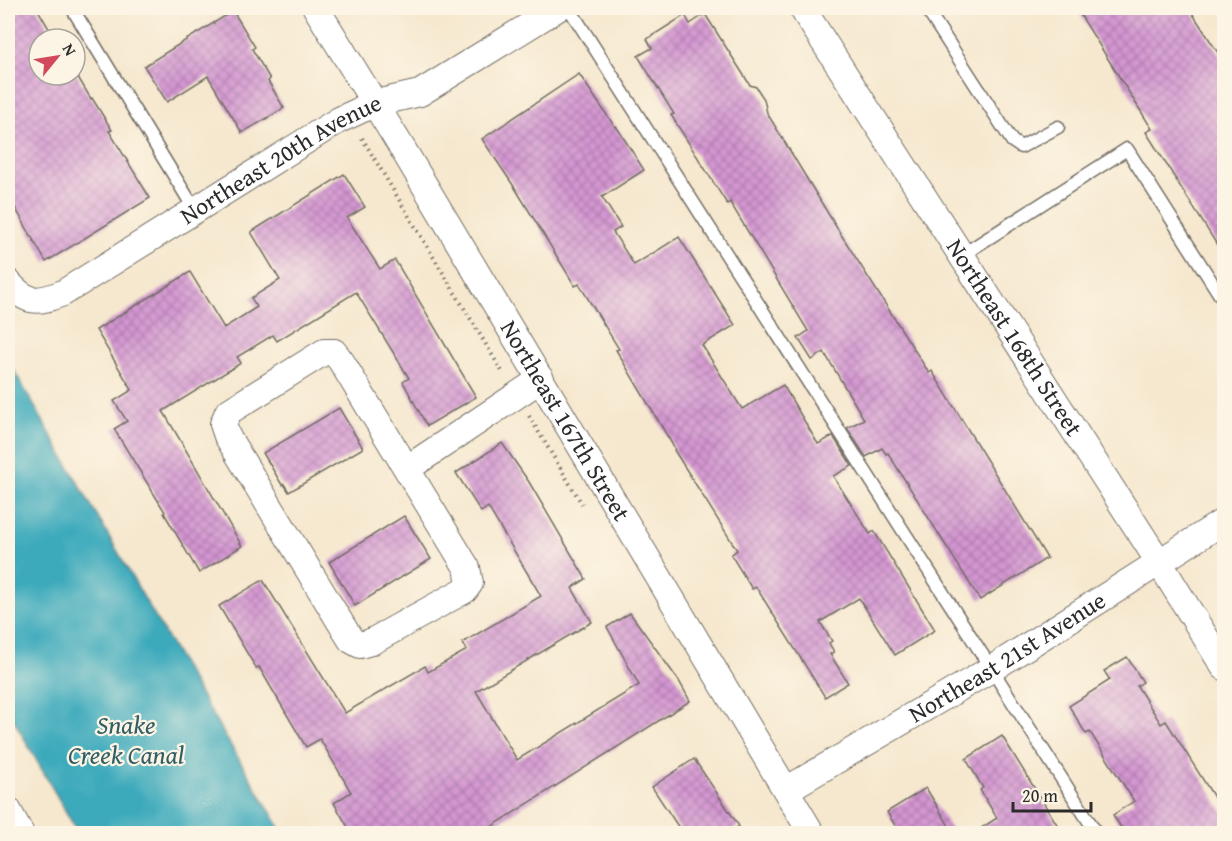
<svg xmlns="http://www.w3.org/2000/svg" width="1232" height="841" viewBox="0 0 1232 841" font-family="'Gentium Book Plus',serif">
<defs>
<pattern id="building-cross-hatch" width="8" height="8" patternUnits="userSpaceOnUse" patternTransform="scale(1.5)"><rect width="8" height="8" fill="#d496d2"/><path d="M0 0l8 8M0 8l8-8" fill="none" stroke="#ac7bab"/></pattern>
</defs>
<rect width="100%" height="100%" fill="#fcf5e5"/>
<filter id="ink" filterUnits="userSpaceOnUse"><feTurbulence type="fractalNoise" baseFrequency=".0167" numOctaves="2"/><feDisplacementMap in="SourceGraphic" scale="12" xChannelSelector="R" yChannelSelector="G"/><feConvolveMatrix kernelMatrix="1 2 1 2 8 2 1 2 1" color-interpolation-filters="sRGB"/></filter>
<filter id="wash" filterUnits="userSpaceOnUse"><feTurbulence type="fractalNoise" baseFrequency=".008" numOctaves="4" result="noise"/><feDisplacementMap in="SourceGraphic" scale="24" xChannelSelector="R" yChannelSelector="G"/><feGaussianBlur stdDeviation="1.35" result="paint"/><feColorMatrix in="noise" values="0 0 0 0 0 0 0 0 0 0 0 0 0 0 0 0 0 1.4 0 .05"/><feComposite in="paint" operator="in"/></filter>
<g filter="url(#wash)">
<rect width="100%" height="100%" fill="#f6e8cf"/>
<path fill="#3daabc" stroke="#346a74" stroke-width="1.5" d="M8,360L178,657L283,833H78L8,710Z"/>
<g id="blocks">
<g fill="url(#building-cross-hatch)">
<path d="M8,8H37L55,39H39V75H75V72L91,99L92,98L112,130L109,131L150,198L46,262L8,195Z"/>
<path d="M1076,8H1189L1224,62V256L1146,132L1152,129Z"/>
<path d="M233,11L255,47L252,49L270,79L268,81L284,108L242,133L208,76L167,102L144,66Z"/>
<path d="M705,14L750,85L756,87L764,99L767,113L835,225L929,373L932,371L1047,558L980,600L888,453L886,454L882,448L866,457L847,428L864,419L824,352L812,360L798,338L808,331L730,202L727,204L671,115L674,114L638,56L652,48L647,39L685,15L690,24Z"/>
<path d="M579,74L615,127L616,126L644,170L602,197L621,227L613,232L634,265L679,237L735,325L702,345L742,409L783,385L818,444L833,436L852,466L833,476L870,534L874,531L935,630L895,655L859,598L820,622L832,641L829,643L834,652L830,654L848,683L825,697L756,587L752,589L731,555L737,550L674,450L675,449L616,350L619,349L579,284L575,286L515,188L482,139Z"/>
<path d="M344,174L365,207L347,218L380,269L395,260L476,397L427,426L403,382L409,378L356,292L277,341L273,335L237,357L241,363L163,411L242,546L199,573L164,513L165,512L114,429L127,421L114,401L132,390L96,330L190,272L224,328L257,307L251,298L280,280L251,232Z"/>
<path d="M339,408L363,448L289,492L284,484L282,485L263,453Z"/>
<path d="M502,443L529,482L586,579L572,588L592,622L476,691L517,760L639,685L607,627L630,613L679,681L690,701L480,834H352L334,803L351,792L320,739L306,747L259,667L256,668L219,606L263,580L345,713L425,666L428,672L467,650L462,643L541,596L488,507L481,512L456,473Z"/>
<path d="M404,516L431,559L355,606L329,562Z"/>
<path d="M1127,657L1143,682L1137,686L1161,724L1166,721L1224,813V834H1125L1113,815L1134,801L1090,732L1086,734L1069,706L1110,680L1104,671Z"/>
<path d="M1002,736L1063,834H972L997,818L980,790L983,788L966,759Z"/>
<path d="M694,759L739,826L728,834H683L652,787Z"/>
<path d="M926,788L954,834H900L887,812Z"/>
</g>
</g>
</g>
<g filter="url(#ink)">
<use href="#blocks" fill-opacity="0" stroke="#726d64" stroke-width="1.5"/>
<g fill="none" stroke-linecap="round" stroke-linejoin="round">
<defs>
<g id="lane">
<path d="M72,8L195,210"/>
<path d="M569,8L1097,834"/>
<path d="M926,8L1012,141L1021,147L1058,127"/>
<path d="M962,255L1127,149L1220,295L1224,292"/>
</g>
<g id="street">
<path id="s1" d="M316,8L407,156L812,834"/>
<path id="s2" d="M802,8L1159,562L1224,667"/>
<path id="s3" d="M8,282C27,304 37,303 63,293L339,120L376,103L420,93L558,8"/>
<path d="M324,352H334L341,361L467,568L470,583L465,590L371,642L360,645L351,640L227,436L223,424L228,412Z"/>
<path d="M408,468L541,379"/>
<path id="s4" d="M786,790L993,668L1224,521"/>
<path d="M8,810L21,834"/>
</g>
</defs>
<use href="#lane" stroke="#726d64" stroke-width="15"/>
<use href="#street" stroke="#726d64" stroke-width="28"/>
<g stroke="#726d64" stroke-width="4" stroke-dasharray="1.5 4.5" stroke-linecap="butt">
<path d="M362,138L503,373"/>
<path d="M529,416L582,504"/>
</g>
<use href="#lane" stroke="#fff" stroke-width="12"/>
<use href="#street" stroke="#fff" stroke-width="26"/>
</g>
</g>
<g text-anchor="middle" stroke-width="4.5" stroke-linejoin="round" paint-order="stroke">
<g font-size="24" fill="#2b2b2b" stroke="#fcf5e5">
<text dy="8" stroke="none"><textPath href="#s3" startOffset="318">Northeast 20th Avenue</textPath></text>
<text dy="8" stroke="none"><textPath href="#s2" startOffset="392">Northeast 168th Street</textPath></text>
<text dy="8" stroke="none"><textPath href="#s1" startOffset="482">Northeast 167th Street</textPath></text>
<text dy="8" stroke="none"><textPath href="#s4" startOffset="258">Northeast 21st Avenue</textPath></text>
</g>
<g font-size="26" font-style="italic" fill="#325e65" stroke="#fcf5e5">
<text x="126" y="734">Snake<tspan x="126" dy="30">Creek Canal</tspan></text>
</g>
</g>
<rect width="1232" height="841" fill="none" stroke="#fcf5e5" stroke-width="30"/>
<g transform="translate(57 57) rotate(60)"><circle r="28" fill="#fcf5e5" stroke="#a8a49b" stroke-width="1.5"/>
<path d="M0-4.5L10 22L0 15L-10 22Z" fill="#d1495b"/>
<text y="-9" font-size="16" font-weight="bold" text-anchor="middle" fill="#2b2b2b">N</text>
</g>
<path d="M1013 802v9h78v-9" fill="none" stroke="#2b2b2b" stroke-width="3"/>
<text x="1022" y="802" font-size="18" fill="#2b2b2b" stroke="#fcf5e5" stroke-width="4.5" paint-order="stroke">20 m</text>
</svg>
